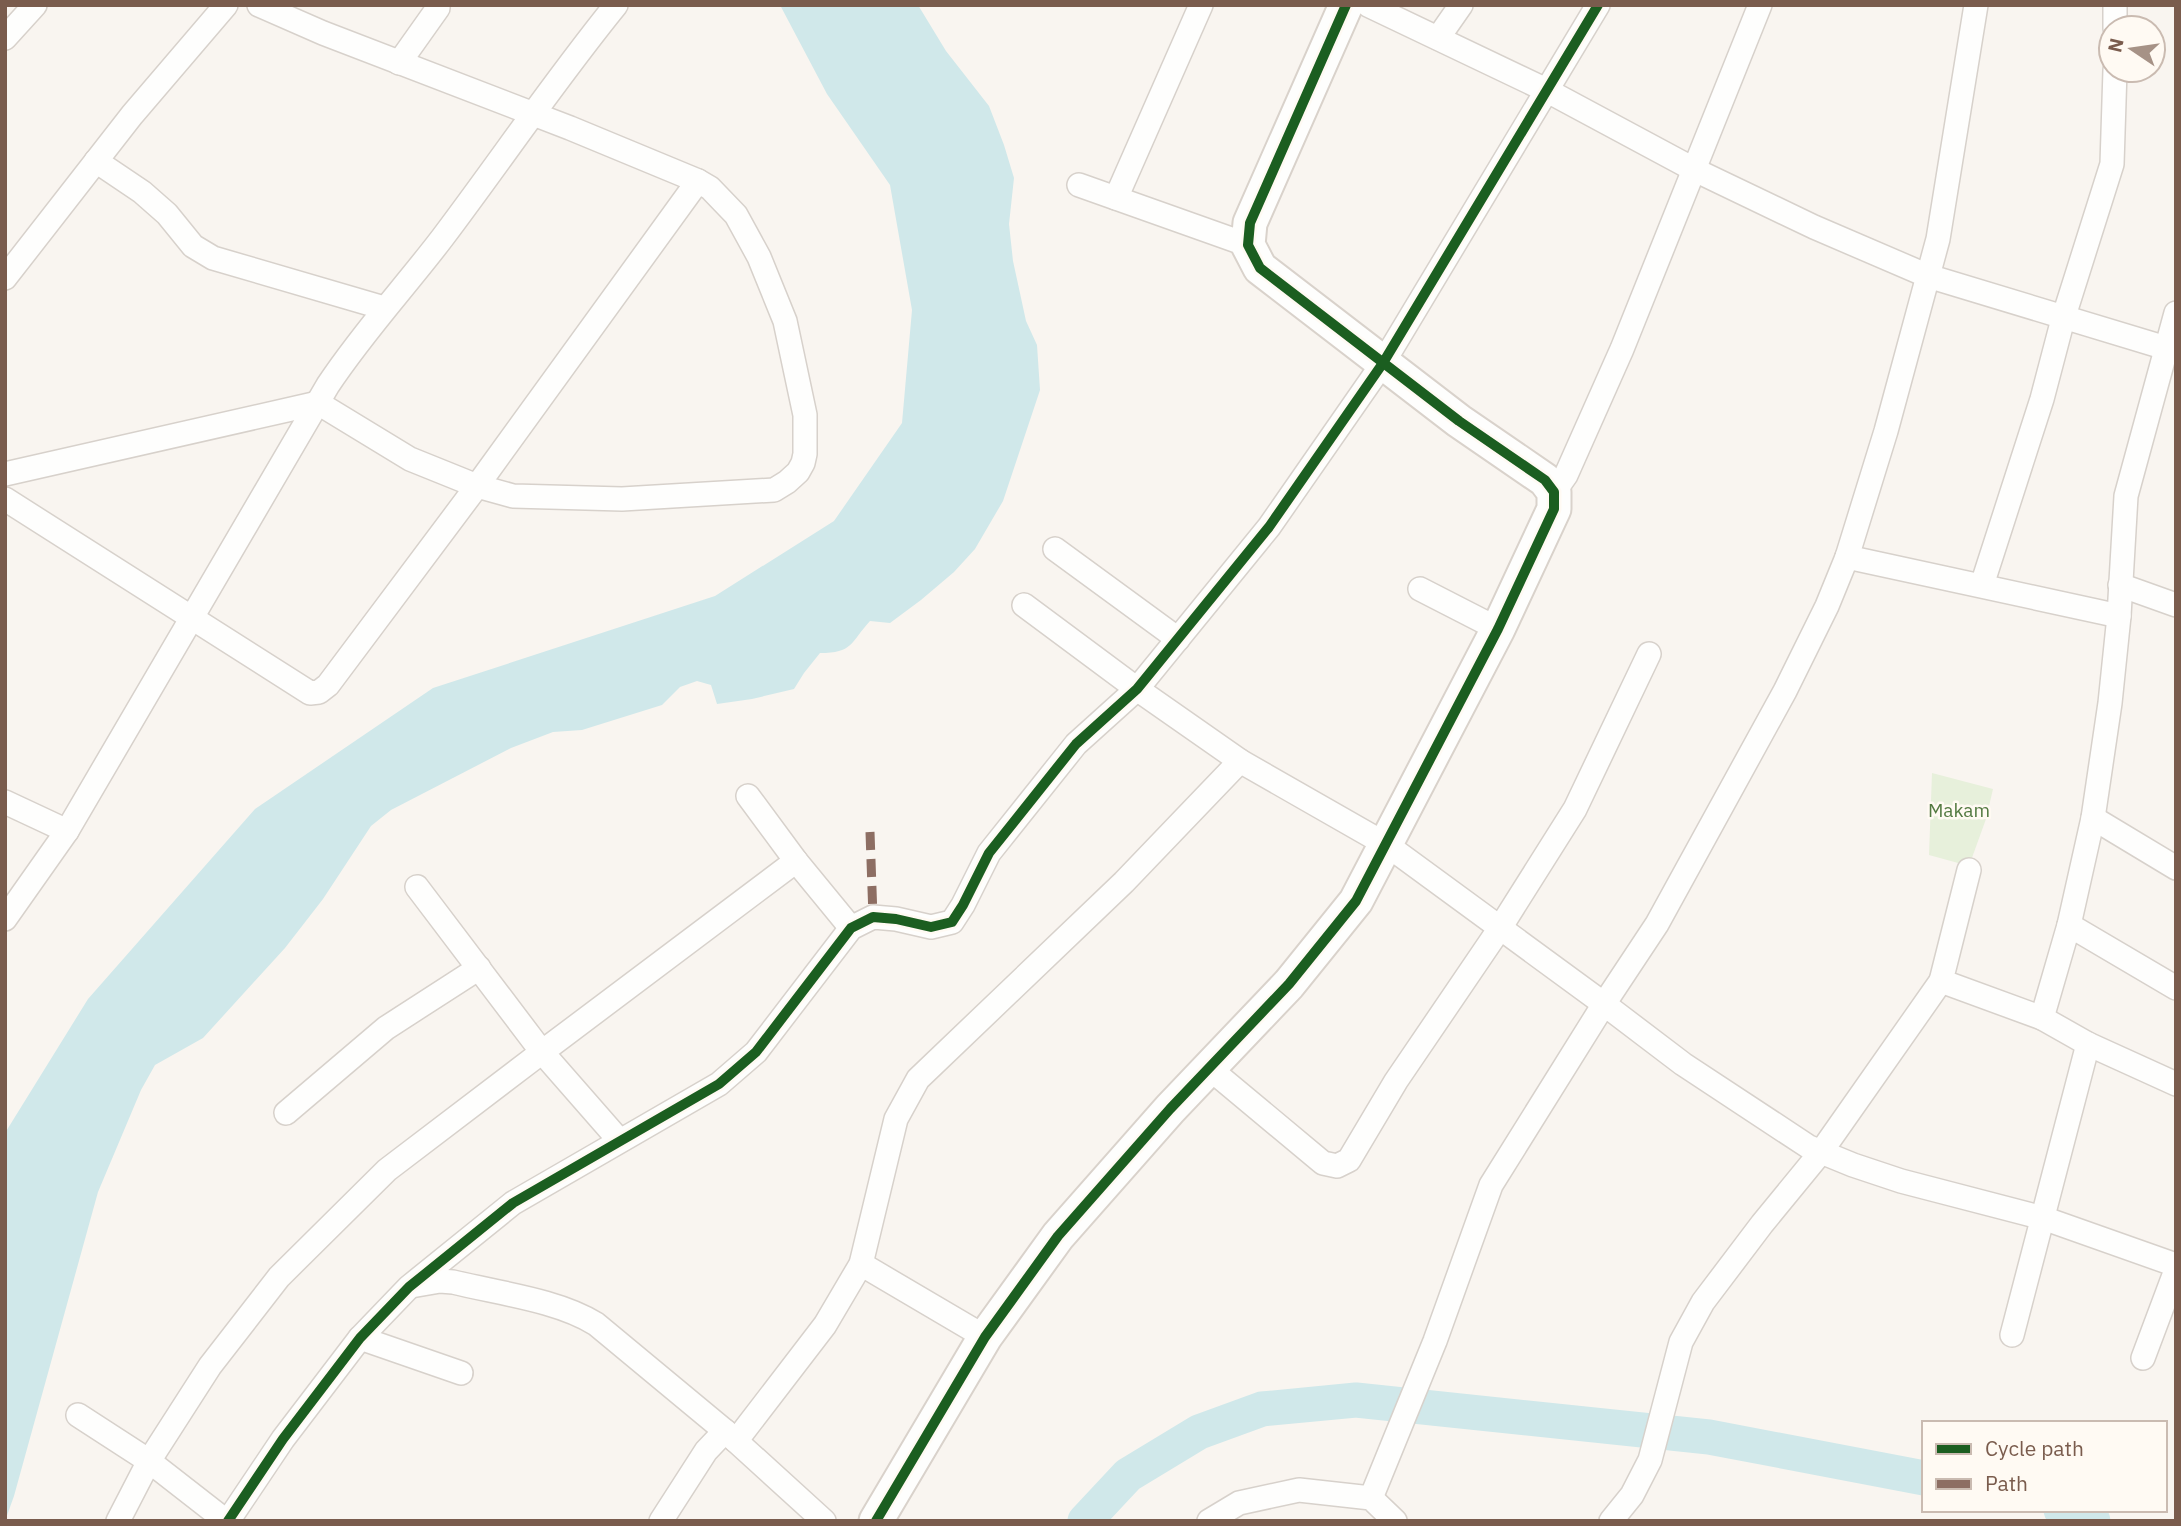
<svg xmlns="http://www.w3.org/2000/svg" width="2181" height="1526" viewBox="0 0 2181 1526" font-family="'IBM Plex Sans',sans-serif">
<rect width="100%" height="100%" fill="#f9f5f0"/>
<path fill="#e7f0db" d="M1932,773L1993,789L1986,819L1969,866L1929,855Z"/>
<path fill="#d0e8ea" d="M780,5H918L946,51L989,106L1004,145L1014,178L1009,224L1013,261L1026,321L1037,345L1040,390L1003,501L975,549L954,572L921,600L890,623L870,621C850,643 853,653 820,653L804,673L794,689L752,699L717,704L711,685L697,681L680,687L662,705L582,730L553,732L511,748L391,810L371,826L323,899L285,948L203,1038L155,1065L141,1090L98,1192L14,1496L5,1521V1133L88,999L255,809L433,688L715,596L834,521L902,423L912,310L890,185L827,94Z"/>
<g fill="none" stroke-linecap="round" stroke-linejoin="round">
<g stroke="#d0e8ea" stroke-width="35">
<path d="M2061,1510L2093,1521"/>
<path d="M1085,1521L1128,1475L1199,1432L1262,1409L1356,1400L1709,1437L1924,1478"/>
</g>
<defs>
<g id="street">
<path d="M1368,5L1546,90L1695,170L1814,227L1928,276L2166,348"/>
<path d="M2115,28V5"/>
<path d="M5,38L35,5"/>
<path d="M1438,38L1461,5"/>
<path d="M399,63L438,8"/>
<path d="M96,161L142,192L167,214L193,246L213,258L384,308"/>
<path d="M1079,185L1248,245"/>
<path d="M1116,198L1201,5"/>
<path d="M5,278L132,115L226,5"/>
<path d="M5,474L318,403L410,459L477,486L698,181"/>
<path d="M1554,492L1566,475L1622,349L1760,5"/>
<path d="M5,499L310,693L319,692L328,685L477,486L513,496L622,499L774,490L787,482L798,472L803,463L805,454V415L785,321L759,257L736,215L710,188L698,181L570,128L323,33L259,5"/>
<path d="M1055,549L1178,639"/>
<path d="M1847,557L2119,616"/>
<path d="M1982,585L2042,399L2063,319L2112,164L2115,70"/>
<path d="M2120,585L2176,605"/>
<path d="M1420,589L1498,629"/>
<path d="M1024,605L1137,689L1240,761L1387,845L1604,1004L1657,924L1785,691L1827,606L1847,557L1886,431L1938,239L1976,5"/>
<path d="M748,796L796,861L851,928"/>
<path d="M5,802L67,831"/>
<path d="M2093,818L2176,868"/>
<path d="M1969,870L1941,981L2042,1018L2069,925L2093,818L2110,703L2119,616L2126,496L2176,313"/>
<path d="M5,919L67,831L328,385C363,332 405,287 443,237C501,160 555,80 616,5"/>
<path d="M2069,925L2176,988"/>
<path d="M2042,1018L2088,1044L2176,1084"/>
<path d="M1209,1068L1323,1163L1337,1166L1349,1160L1396,1081L1500,928L1575,809L1649,654"/>
<path d="M286,1113L386,1028L479,968"/>
<path d="M619,1140L542,1052L796,861"/>
<path d="M861,1264L985,1337"/>
<path d="M411,1286L440,1281L453,1282C497,1293 558,1300 596,1324L725,1431"/>
<path d="M2012,1335L2088,1044"/>
<path d="M360,1338L461,1373"/>
<path d="M2143,1358L2176,1270"/>
<path d="M78,1415L149,1461L226,1521"/>
<path d="M736,1441L825,1325L861,1264L896,1119L918,1079L1124,882L1240,761"/>
<path d="M1371,1498L1435,1341L1491,1185L1604,1004L1683,1064L1809,1147L1853,1165L1901,1181L2043,1218L2176,1265"/>
<path d="M118,1521L149,1461L210,1366L279,1277L387,1170L542,1052L417,887"/>
<path d="M228,1521L283,1439L360,1338L409,1287L513,1203L719,1084L756,1052L851,928L873,917L896,919L931,927L952,922L963,905L989,853L1076,744L1137,689L1269,527L1383,363L1598,5"/>
<path d="M661,1521L706,1451L725,1431L824,1521"/>
<path d="M1209,1521L1239,1503L1299,1490L1371,1498L1395,1521"/>
<path d="M1611,1521L1632,1495L1650,1460L1681,1342L1703,1302L1762,1224L1821,1152L1941,981"/>
</g>
<path id="secondary" d="M876,1521L985,1337L1058,1236L1170,1109L1289,984L1356,901L1498,629L1554,509V492L1545,480L1459,421L1260,268L1248,245L1250,223L1346,5"/>
</defs>
<use href="#street" stroke="#d7d1cb" stroke-width="26"/>
<use href="#secondary" stroke="#d9d2cb" stroke-width="37"/>
<use href="#street" stroke="#fefefd" stroke-width="23"/>
<use href="#secondary" stroke="#fefefd" stroke-width="33"/>
<path stroke="#8d6e63" stroke-width="9" stroke-dasharray="18 9" stroke-linecap="butt" d="M870,832L873,917"/>
<defs>
<g id="cycleway">
<path d="M228,1521L283,1439L360,1338L409,1287L513,1203L719,1084L756,1052L851,928L873,917L896,919L931,927L952,922L963,905L989,853L1076,744L1137,689L1269,527L1383,363L1598,5"/>
<path d="M876,1521L985,1337L1058,1236L1170,1109L1289,984L1356,901L1498,629L1554,509V492L1545,480L1459,421L1260,268L1248,245L1250,223L1346,5"/>
</g>
</defs>
<use href="#cycleway" stroke="#fffaf3" stroke-width="15"/>
<use href="#cycleway" stroke="#1b5e20" stroke-width="10"/>
</g>
<g text-anchor="middle" stroke-width="5" stroke-linejoin="round" paint-order="stroke">
<g font-size="19" fill="#537a41" stroke="#fffaf3">
<text x="1959" y="817">Makam</text>
</g>
</g>
<rect width="2181" height="1526" fill="none" stroke="#7a5c4d" stroke-width="14"/>
<rect x="1922" y="1421" width="245" height="91" fill="#fffaf3" stroke="#cabbb1" stroke-width="2"/>
<rect x="1936" y="1444" width="35" height="10" fill="#1b5e20" stroke="#cabbb1" stroke-width="2"/>
<text x="1985" y="1456" font-size="21" fill="#7a5c4d">Cycle path</text>
<rect x="1936" y="1479" width="35" height="10" fill="#8d6e63" stroke="#cabbb1" stroke-width="2"/>
<text x="1985" y="1491" font-size="21" fill="#7a5c4d">Path</text>
<g transform="translate(2132 49) rotate(283)"><circle r="33" fill="#fffaf3" stroke="#cabbb1" stroke-width="2"/>
<path d="M0-5L12 26L0 18L-12 26Z" fill="#a69286"/>
<text y="-10" font-size="19" font-weight="bold" text-anchor="middle" fill="#7a5c4d">N</text>
</g>
</svg>
